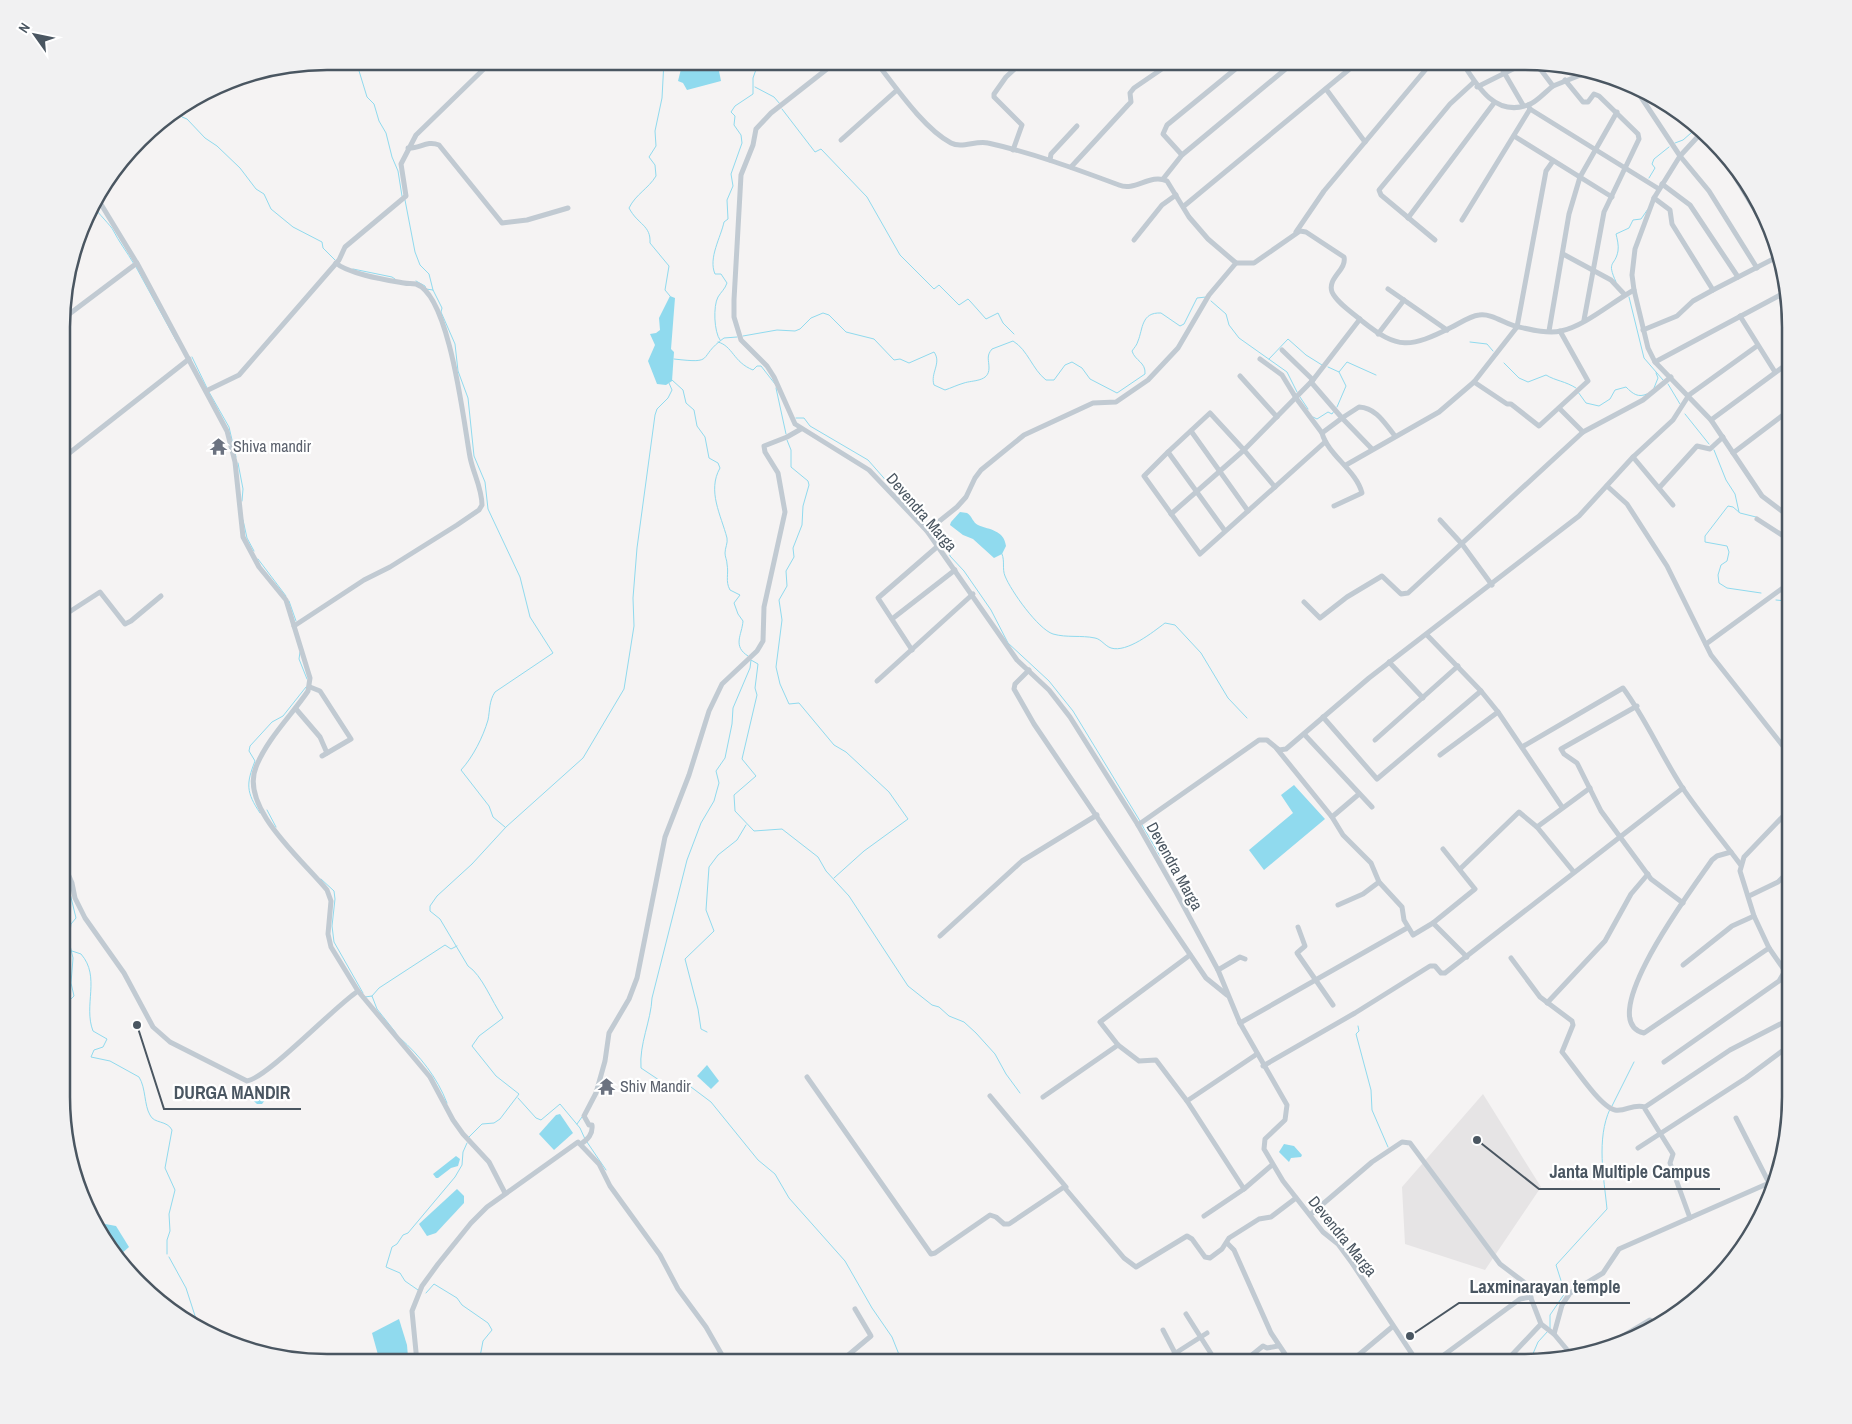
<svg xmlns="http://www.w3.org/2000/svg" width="1852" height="1424" viewBox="0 0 1852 1424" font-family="'Archivo Narrow',sans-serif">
<rect width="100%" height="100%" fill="#f5f3f3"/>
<path fill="#e6e4e5" d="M1483,1094L1541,1187L1485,1270L1405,1244L1402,1187Z"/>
<g fill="#90daee">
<path d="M714,62L718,66L721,81L687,90L683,83L678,81L681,69L685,66L698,68Z"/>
<path d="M670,296L675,298L671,349L674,352L672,381L666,385L657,384L648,361L655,345L650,334L656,333L660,330L659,318Z"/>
<path d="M960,512L967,513C972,516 973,523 978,525C990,530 1004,530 1006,546L1002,554L994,558L973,539L963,535L950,525L951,522Z"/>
<path d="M1294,785L1325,819L1264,870L1249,850L1293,813L1281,795Z"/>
<path d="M707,1065L719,1081L711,1089L697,1076Z"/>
<path d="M251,1088H254L265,1100L262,1104H257L247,1095Z"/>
<path d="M560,1114L573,1133L554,1150L539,1134L556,1115Z"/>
<path d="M1284,1144L1294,1146L1302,1155L1301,1157L1291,1158L1289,1162L1279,1152Z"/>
<path d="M456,1156L460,1159L458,1166L451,1168L438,1178H436L433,1174Z"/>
<path d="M457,1189L464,1196V1203L436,1233L427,1236L419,1224Z"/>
<path d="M100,1223L116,1226L129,1247L120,1255L107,1239Z"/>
<path d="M399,1319L407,1345L408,1357L403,1362H380L372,1333Z"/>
</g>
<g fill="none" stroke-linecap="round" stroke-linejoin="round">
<g stroke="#90daee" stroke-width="1">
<path d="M356,61L367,97L374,104L379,121L386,133L392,157L398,171L402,196"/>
<path d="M664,61L662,98L655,131L656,146L649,157L655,165L656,176C648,189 636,194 629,208C638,225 651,225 650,243L669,266L665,290L670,296"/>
<path d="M755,87L774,97L780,104"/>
<path d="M782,109L815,152L821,149L867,197L900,255L934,289L939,285L959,305L968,299L970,301L986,319L998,313L1003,323L1014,334"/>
<path d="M179,111L182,117L187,119L205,138L217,146L240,168L256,189L264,194L271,209L293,227L322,242L323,248L335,260"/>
<path d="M1675,143L1683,140L1699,126"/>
<path d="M1649,178L1655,168L1652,164L1654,159L1669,147"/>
<path d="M405,200L415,252L420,265L429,274L433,290"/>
<path d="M93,206C97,212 112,227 113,230C119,242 127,252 134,264"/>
<path d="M136,267L177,342"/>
<path d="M353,269L392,277L395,279"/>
<path d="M416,281L425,286L426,289L433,290L442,308L441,312L455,344L458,371L468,398L474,456L485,482L488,509L520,577L530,617L553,653L495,692C489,701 490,710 488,720C483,737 473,757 461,770L489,806L493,817L505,827"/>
<path d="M1616,282C1606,260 1615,267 1618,251C1619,246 1617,238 1616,234L1629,228L1633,220L1641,219L1648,209"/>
<path d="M1629,297L1644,358L1663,380"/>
<path d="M1211,301L1226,314L1229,325L1239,338L1287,372L1297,392"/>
<path d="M743,336L777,330L795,331L800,329L811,318L823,313L829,315L846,332L874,339L894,360L900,359L909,363L934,352C942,363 930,373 934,385L945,390C951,388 957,385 964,383C973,380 989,382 989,368C989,360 986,356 992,349L1013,341C1028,350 1032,369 1046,380H1054L1065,365L1072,362L1082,368L1090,379L1117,393L1145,374C1146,362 1135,361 1132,351C1134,348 1137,345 1138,341C1143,329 1141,312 1161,313L1180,326L1184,324L1197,298L1206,297"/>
<path d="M720,340C714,332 713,306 718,297C721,292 725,289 727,283L721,274H715C708,258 721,237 724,222L728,219L727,200L733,186L731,174L742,143L741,135L734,125L735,116L731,112L735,106L753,94V78L759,61"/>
<path d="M718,342C733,346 733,362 753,370L757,366H761L775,384"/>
<path d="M1470,342L1487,344L1493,351"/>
<path d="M192,357L207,388"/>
<path d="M674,359C717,364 696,358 724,338L737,337"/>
<path d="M1269,359L1288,339L1306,355L1322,365"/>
<path d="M1504,363L1519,378L1528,382L1546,375C1556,381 1565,381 1576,388"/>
<path d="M1328,367L1339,372L1347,362L1376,375"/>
<path d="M672,380L683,390L686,403L694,410L697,426L705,437L709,458L718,463L720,468C707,491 721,515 727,538C728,543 725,548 725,553C725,557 727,560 727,564C729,574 725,581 730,590L740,595L734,603L738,614L743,621C742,635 732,646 748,656"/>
<path d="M1668,384L1680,404"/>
<path d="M776,388L786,434"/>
<path d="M1654,388L1658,378L1656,373"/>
<path d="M209,392L229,427L236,457"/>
<path d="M1578,392L1586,403L1599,406L1610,399L1615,390L1626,387C1633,394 1638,398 1647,394"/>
<path d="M1300,397L1308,409"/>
<path d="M1337,407L1346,386L1339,372"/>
<path d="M1685,414L1709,444"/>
<path d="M1313,417L1317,419L1328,412L1332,414L1334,411"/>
<path d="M796,418H804L810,426L868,460L912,510L929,527"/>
<path d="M787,440L791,450V467L808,481L809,485L803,506L802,525L793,548L794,557L786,571L787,586L779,600L782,620L776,667L780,684L789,704L799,703L834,745L846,752L889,792L908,819L864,851L834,878"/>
<path d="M1714,450L1726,480L1735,494L1739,512"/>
<path d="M238,463L243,489L242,501"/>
<path d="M1756,517L1740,513L1733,507L1728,506L1705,536V542L1727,546L1729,552L1727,561L1721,565L1718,575L1719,583L1727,588L1761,593"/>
<path d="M243,520L247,538L254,551"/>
<path d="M933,530L947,545L950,556L964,571L991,610L1008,643L1049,681L1073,711L1140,821"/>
<path d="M1785,534L1791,537"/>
<path d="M1002,554C1005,561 1002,569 1005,576C1011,591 1038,629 1053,634C1067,638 1081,635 1095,638C1101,639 1105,646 1111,648C1127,653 1153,632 1165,623L1175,625L1201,653L1228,698L1247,718"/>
<path d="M258,559L286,596"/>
<path d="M1776,600L1786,601L1791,606"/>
<path d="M289,601L296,621"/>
<path d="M300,652L299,659L307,679"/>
<path d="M267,810L276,827"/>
<path d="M260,813C246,792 246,784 255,761L249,751L250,746L272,722L283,716L306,687"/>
<path d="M1142,825L1160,856"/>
<path d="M321,879L334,891L335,899L332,926L334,942L363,993"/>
<path d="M72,951L81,954C101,977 83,1005 93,1031L107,1039L103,1047L94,1050L91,1057L110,1061L139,1077C146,1088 144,1105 150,1115C154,1124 167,1120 172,1130L165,1168L175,1190L169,1214L170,1231L167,1240V1254"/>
<path d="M372,996L379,988L445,945L451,949L457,946"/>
<path d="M365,997L372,996L377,1009L396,1033"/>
<path d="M62,1008L74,996L71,983L73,958L69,941L71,924L76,918L65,873"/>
<path d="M1358,1026L1359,1031L1356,1034L1371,1090L1372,1110L1388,1147"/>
<path d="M707,1032L701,1029L698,1009L685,959L714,931L706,910L709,867L718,855L737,840L746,825"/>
<path d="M400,1038C420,1056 437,1077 447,1103"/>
<path d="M518,1098L536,1118L541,1120L560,1104L580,1128L585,1139"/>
<path d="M1612,1106L1634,1062"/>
<path d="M577,1124L582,1117"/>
<path d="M469,1137L482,1124L494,1123L500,1119L519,1094L496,1076L472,1046L479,1036L503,1018L502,1016C492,1002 482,975 468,966L440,919L430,911V906L437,896L472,864L506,827L583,758L624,689L634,626L633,598L637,548L655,415L657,409L668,398L672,390L669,383"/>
<path d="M587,1142L606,1170"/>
<path d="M169,1257L186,1288L198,1325"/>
<path d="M418,1290L405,1281L400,1273L386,1267L392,1247L397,1244L403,1235L408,1233L455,1177L462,1165L463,1152L467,1143"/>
<path d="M426,1293L434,1284L457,1298L462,1305L488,1323L492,1330L483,1341L479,1362"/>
<path d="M1550,1328V1315L1565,1293L1556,1265L1607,1209C1604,1178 1596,1139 1610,1109"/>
<path d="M902,1362L892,1337L872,1308L845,1261L789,1198L775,1174L758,1160L711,1102L687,1084H665L641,1068C639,1044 651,1021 652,998L687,860L701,823L714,801L717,790L719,783L716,771L725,758L732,724L733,708L750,668L751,660L758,664L755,688L757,695L742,759L756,776L734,795L735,811L754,831L782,829L818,857L826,871L849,896L908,986L932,1005L939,1007L949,1016L964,1022L976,1033L995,1054L1006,1074L1020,1093"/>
<path d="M1536,1362L1532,1356L1538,1342L1548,1331"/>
</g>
<g stroke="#c1cad2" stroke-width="5">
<path d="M842,61L827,69L771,113L756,129L753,145L741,175L734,300V317L741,340L767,366L774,377L795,424L869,470L927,531L1017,660L1049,690L1070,717L1138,825L1176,892L1218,970L1240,1023L1287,1105L1285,1120L1265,1139L1264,1149L1283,1181L1323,1232L1338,1244L1352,1263L1418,1363"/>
<path d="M876,62C895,86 923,128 951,143C962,149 976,140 988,143C1033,153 1076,169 1119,185C1135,192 1150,173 1167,181L1189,217L1208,239L1236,263H1254L1300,231L1306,232L1344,257C1347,270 1327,278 1332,292C1337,303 1353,313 1362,321C1398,350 1410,348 1452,327C1460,323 1470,316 1479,315C1493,313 1506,325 1519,327C1532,330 1549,334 1561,331C1585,326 1612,302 1634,290"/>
<path d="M995,62L998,67"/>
<path d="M1462,62C1477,86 1495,117 1528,105C1536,103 1546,91 1553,86L1535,62"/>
<path d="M1498,62L1523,105"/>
<path d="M1565,80L1583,102H1588L1594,94L1599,96L1638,134L1639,139L1604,212L1584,320"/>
<path d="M1633,85L1680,156L1709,191L1757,268"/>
<path d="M1553,86L1588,72"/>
<path d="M1477,87L1527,62"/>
<path d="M1326,89L1365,142"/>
<path d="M1528,105L1530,109L1659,189"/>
<path d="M1703,131L1680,156L1654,198L1635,249L1632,275L1634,290L1648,348L1655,362L1711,420L1762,496L1791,518"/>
<path d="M1514,136L1612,197"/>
<path d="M841,140L897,90"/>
<path d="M408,148C419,149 427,140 439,145L502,223L527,220L568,208"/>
<path d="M1013,150L1022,125L994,97V94L1006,77L1022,62"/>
<path d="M1182,155L1163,134L1167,125L1244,62"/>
<path d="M1723,157L1778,248"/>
<path d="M1050,160L1051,154L1077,126"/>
<path d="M1071,167L1128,105L1131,102L1130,93L1134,88L1172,62"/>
<path d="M1163,179L1182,155L1294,62"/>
<path d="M1662,184L1690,205L1738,277"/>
<path d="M96,196L138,265L227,431L235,462L243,537L259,567L286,600L310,678L308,691C291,716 267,739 256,767C239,808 304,861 327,890L331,901L328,934L331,947L358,991L430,1077L453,1120L463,1134L489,1162L505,1193"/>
<path d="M1654,198L1670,210L1672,224L1713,290"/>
<path d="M1184,206L1358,62"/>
<path d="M1408,218L1494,103"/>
<path d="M1462,220L1530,109"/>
<path d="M1296,232L1324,191L1432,62"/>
<path d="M1134,240L1162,205L1176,195"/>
<path d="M1435,240L1381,195L1379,190L1450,104L1474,82"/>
<path d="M1563,254L1611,280L1625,295"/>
<path d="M1388,289L1447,330"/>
<path d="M1780,295L1788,307"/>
<path d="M1740,316L1775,372"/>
<path d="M64,318L137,263"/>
<path d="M1643,330L1677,316L1693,301L1713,290L1781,255"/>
<path d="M1549,331L1569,214L1580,177L1617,112"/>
<path d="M1378,334L1404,300"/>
<path d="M1282,350L1313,380"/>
<path d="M1260,359L1282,375L1296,398L1322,433"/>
<path d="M1655,362L1786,292"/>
<path d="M1240,376L1277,417"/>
<path d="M1311,382L1342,418L1359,407C1377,408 1385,424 1395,436"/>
<path d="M1474,382L1507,404H1511L1539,426L1588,381L1560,331"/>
<path d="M206,391L239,375L339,260L345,247L406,196L401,164L416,135L492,61"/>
<path d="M1560,409L1583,432"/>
<path d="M1711,420L1791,361"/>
<path d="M1191,431L1248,511"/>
<path d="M1168,452L1210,413L1244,450L1171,514"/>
<path d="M1733,453L1791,409"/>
<path d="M1633,457L1673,505"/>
<path d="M63,458L189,359"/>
<path d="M1346,465L1439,412L1474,382L1517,327L1546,171L1553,161"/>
<path d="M1607,486L1627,504L1667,566L1711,655L1790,755"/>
<path d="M1275,487L1244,450L1313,380L1360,319"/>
<path d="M1659,488L1697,446L1710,449L1723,437"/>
<path d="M1334,506L1362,493C1356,470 1328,455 1322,433L1342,418L1372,449"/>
<path d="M1757,519L1791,541"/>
<path d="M1440,520L1462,544L1492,585"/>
<path d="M927,531L957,507L966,497L975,478L981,470L1024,435L1093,403L1116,402L1148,380L1178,348L1209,295L1236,263"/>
<path d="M1225,531L1168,452L1144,476L1200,554L1325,442"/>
<path d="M1304,602L1320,618L1347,597L1382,576L1401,594L1408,593L1583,432L1643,400L1671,377"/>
<path d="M63,616L100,592L125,624L131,621L161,596"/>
<path d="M892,619L955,570"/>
<path d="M294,626L364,580L390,567L457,525L479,510L482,505C482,488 473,473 470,457C464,425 450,295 416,284C412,283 408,284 404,283C387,280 348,274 336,263"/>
<path d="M1427,635L1481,691L1498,712L1562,807"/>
<path d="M1706,644L1791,582"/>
<path d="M912,650L878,598L938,546"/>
<path d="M1389,662L1423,698"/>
<path d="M1029,670L1015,684L1014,689L1034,724L1206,978L1227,995"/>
<path d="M877,681L973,594"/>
<path d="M310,687L320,691L351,739L322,756"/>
<path d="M1637,706L1561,749L1564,754L1577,763L1601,811L1651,879L1683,903"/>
<path d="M296,709L320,737L327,753"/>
<path d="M1323,717L1377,779L1481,691"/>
<path d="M1304,734L1372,807"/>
<path d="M1375,740L1458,666"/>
<path d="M1522,747L1623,688C1646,719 1661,755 1682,787C1700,814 1721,838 1740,864"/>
<path d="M1277,749L1332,817L1343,835L1371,863L1379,882L1402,907L1404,920L1413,935L1433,923L1475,889L1443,849"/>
<path d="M1440,755L1498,712"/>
<path d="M1332,817L1359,794"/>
<path d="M1138,825L1259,740H1267L1279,750L1286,749L1369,678L1579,516L1633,457L1673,420L1689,395L1757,346"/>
<path d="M1537,827L1590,788"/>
<path d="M1731,852L1717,856L1712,860C1698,881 1591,1021 1644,1033L1769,948"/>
<path d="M62,860L72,883L75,898L85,918L124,973L153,1027L170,1042L247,1081C267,1078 334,1007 358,991"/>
<path d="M1460,869L1519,812L1537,827L1573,871"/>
<path d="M1749,896L1778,882L1790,870"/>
<path d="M1338,905L1363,894L1379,882"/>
<path d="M1433,923L1467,957"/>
<path d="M1298,927L1305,946L1297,953L1333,1005"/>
<path d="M940,936L1022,861L1097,815"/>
<path d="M1511,958L1540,997L1572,1021L1573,1025L1562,1052C1573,1065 1600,1107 1615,1110C1626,1112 1633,1103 1645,1107"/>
<path d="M1683,965L1732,926L1754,916"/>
<path d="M1218,970L1240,957L1245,959"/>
<path d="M1790,991L1785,971L1769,948L1754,916L1740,871L1744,857L1790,809"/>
<path d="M1547,1003L1605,941L1631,894L1648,874"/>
<path d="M1240,1023L1407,928"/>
<path d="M1257,1054L1187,1101L1244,1189L1272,1165"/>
<path d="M1664,1062L1779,981L1785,971L1790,968"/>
<path d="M1263,1066L1355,1013L1430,966H1435L1441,973H1445L1683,788"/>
<path d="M807,1077L931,1254L935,1253L990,1215L996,1217L1004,1224H1009L1064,1187L1124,1258L1136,1267L1187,1236L1192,1239L1205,1257L1210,1258L1222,1249L1229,1238L1259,1219L1271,1217L1296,1198"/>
<path d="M990,1096L1066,1187"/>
<path d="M1043,1097L1118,1045"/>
<path d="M1187,1101L1156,1060L1139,1061L1118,1045L1100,1022L1190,955"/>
<path d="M1736,1118L1769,1183"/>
<path d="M581,1144C588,1139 593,1134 592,1125H589L584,1116L596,1093L605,1061L609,1033L629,999L637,978L665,837L689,775L709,711L722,684L757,651L763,641L764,607L785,512L778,473L765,452L764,446L787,437L801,429"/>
<path d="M1638,1148L1746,1078L1790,1045"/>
<path d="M1310,1215L1372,1162L1402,1142L1410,1143L1500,1264L1525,1283L1541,1324L1554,1334L1574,1358"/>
<path d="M1204,1216L1244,1189"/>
<path d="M1690,1218L1670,1163L1673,1154L1645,1109V1107L1730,1050L1790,1019"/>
<path d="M1227,1243L1234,1250L1271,1333L1291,1363"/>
<path d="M1186,1314L1217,1363"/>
<path d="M1163,1330L1175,1353"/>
<path d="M1554,1334L1562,1305L1570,1293L1603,1273L1619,1249L1769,1183H1774"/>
<path d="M1598,1351L1650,1320L1656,1325"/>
<path d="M417,1362L412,1311L422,1286L438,1264L471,1223L487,1207L578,1142L599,1164L610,1186L660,1255L678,1289L706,1327L726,1362"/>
<path d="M841,1362L846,1357"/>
<path d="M850,1362L846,1357L871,1336L855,1309"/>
<path d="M1160,1363L1207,1333"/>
<path d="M1242,1363L1263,1346L1267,1348L1278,1346"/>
<path d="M1349,1363L1392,1327"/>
<path d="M1433,1363L1520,1299L1531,1297"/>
<path d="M1501,1363L1509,1358L1541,1324"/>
</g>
</g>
<defs>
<symbol id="temple-bare" viewBox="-9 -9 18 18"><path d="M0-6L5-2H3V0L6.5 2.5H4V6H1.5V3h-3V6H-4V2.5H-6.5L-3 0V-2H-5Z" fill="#6b7280" stroke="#fff" stroke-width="2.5" paint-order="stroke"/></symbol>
</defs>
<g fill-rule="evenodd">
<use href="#temple-bare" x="206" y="434" width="25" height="25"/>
<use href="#temple-bare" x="594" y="1074" width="25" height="25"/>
</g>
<g text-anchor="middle" stroke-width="4.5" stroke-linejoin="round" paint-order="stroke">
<g font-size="16" fill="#5b616d" stroke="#fff" text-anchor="start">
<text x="233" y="452">Shiva mandir</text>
<text x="620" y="1092">Shiv Mandir</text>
</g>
<g font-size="16" fill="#4a5661" stroke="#fff">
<text transform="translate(922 512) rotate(49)" y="6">Devendra Marga</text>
<text transform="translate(1175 866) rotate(61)" y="6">Devendra Marga</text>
<text transform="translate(1343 1236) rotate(51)" y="6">Devendra Marga</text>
</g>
</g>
<path d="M0 0H1852V1424H0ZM327 70H1525A257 257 0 0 1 1782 327V1097A257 257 0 0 1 1525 1354H327A257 257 0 0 1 70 1097V327A257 257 0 0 1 327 70Z" fill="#f1f1f2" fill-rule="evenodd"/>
<path fill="none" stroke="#4a5661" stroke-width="2.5" d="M327 70H1525A257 257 0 0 1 1782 327V1097A257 257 0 0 1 1525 1354H327A257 257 0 0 1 70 1097V327A257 257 0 0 1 327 70Z"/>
<path fill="none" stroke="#4a5661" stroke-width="2" d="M137 1025L164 1109H301M1477 1140L1539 1189H1720M1410 1336L1459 1303H1630"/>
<g fill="#4a5661" stroke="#fff" stroke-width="2">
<circle cx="137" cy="1025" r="5"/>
<circle cx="1477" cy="1140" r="5"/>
<circle cx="1410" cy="1336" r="5"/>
</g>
<g font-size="18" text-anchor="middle" font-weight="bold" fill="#4a5661" stroke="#fff" stroke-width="4.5" stroke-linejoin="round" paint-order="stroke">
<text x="232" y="1099">DURGA MANDIR</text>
<text x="1630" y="1178">Janta Multiple Campus</text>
<text x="1545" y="1293">Laxminarayan temple</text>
</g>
<g transform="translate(35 35) rotate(303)" stroke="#ffffff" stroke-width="4" paint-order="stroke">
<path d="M0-4L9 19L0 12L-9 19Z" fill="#4a5661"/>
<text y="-8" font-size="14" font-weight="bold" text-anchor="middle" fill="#4a5661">N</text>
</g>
</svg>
